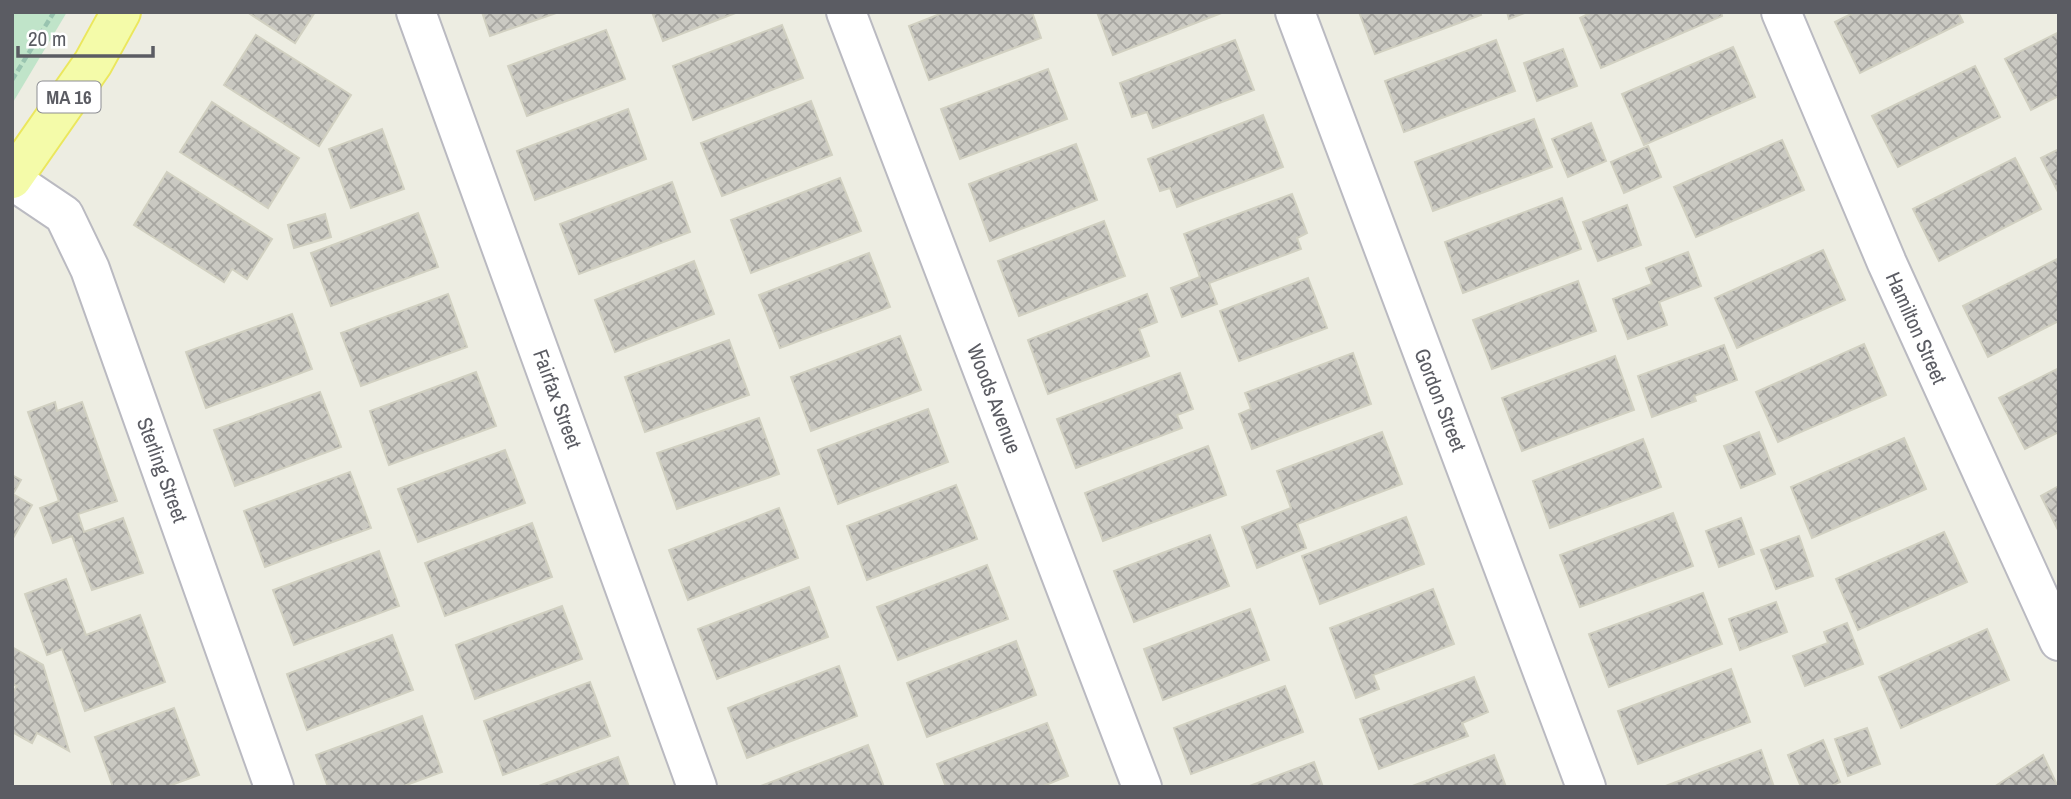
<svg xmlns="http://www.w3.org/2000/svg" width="2071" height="799" viewBox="0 0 2071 799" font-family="'Archivo Narrow',sans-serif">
<defs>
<pattern id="building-cross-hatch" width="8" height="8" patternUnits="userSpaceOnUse" patternTransform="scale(1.75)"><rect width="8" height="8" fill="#cac9c2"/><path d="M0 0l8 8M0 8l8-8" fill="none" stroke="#a7a6a1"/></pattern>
</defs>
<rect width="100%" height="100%" fill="#edede2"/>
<path fill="#c0e4c9" d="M12,12H67L12,104Z"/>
<g fill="url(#building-cross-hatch)" stroke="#d1d0c1" stroke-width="2">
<path d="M247,12H315L295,43Z"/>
<path d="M482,12H559L490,36Z"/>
<path d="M652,12H738L663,41Z"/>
<path d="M945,12H1032L1041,38L929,80L909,26Z"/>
<path d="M1097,12H1224L1113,55Z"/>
<path d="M1359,12H1480L1481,15L1375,54Z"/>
<path d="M1507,12H1527L1509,19Z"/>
<path d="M1592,12H1721L1722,16L1601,68L1580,18Z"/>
<path d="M1855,12H1958L1963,22L1860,73L1835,22Z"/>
<path d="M782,25L803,78L693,120L673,66Z"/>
<path d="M606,30L625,79L527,116L508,66Z"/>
<path d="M2059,32V96L2031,110L2005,59Z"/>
<path d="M256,35L351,95L319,146L224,85Z"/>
<path d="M1235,40L1254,90L1153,128L1147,112L1132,117L1120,83Z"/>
<path d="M1496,40L1515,91L1404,132L1385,81Z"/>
<path d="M1733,47L1755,97L1644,145L1622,94Z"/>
<path d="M1563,49L1577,86L1537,101L1524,63Z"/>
<path d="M1975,66L2000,117L1898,167L1872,116Z"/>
<path d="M1048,69L1067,119L960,159L941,109Z"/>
<path d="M811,101L832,155L722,196L701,143Z"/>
<path d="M212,102L299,158L268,208L180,152Z"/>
<path d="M628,109L646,159L535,200L517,151Z"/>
<path d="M1263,115L1283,167L1177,207L1170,188L1160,191L1148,159Z"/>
<path d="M1534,119L1552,167L1433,211L1415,162Z"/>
<path d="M1591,123L1606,161L1568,177L1552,139Z"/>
<path d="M382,129L404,189L351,208L329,149Z"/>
<path d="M1782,140L1804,190L1696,237L1674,187Z"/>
<path d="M1076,144L1097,200L990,241L969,184Z"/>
<path d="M1648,146L1661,177L1624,193L1611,162Z"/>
<path d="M2059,149V194L2041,158Z"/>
<path d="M2015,158L2041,209L1939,261L1913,209Z"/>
<path d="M167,172L272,239L247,279L232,269L224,282L134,225Z"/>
<path d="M840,178L861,231L751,273L731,220Z"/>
<path d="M672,182L690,232L579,274L560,224Z"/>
<path d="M1292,194L1307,233L1297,238L1301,249L1209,283L1217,304L1182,317L1171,288L1200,277L1184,234Z"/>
<path d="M1562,198L1581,249L1463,293L1445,242Z"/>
<path d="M1627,205L1641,245L1598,261L1583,222Z"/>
<path d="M418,213L438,267L331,306L311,253Z"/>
<path d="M325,214L331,237L294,248L288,225Z"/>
<path d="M1104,221L1125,276L1019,316L998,261Z"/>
<path d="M1823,250L1845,300L1737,348L1715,298Z"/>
<path d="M1688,252L1701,286L1659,302L1667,325L1628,339L1613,299L1652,284L1646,268Z"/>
<path d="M869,253L890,307L780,348L759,295Z"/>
<path d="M2059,258V321L1988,357L1963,306Z"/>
<path d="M694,261L714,314L615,352L595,300Z"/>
<path d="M1308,278L1327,328L1239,361L1220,311Z"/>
<path d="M1578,281L1596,331L1492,369L1473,320Z"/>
<path d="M448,294L467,347L361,386L341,333Z"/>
<path d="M1147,294L1157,322L1139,329L1149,356L1048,394L1028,340Z"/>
<path d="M292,314L312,369L206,408L186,352Z"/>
<path d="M900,336L921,390L811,431L791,377Z"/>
<path d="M729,340L749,395L645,432L625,377Z"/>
<path d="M1864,344L1886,395L1778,442L1756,392Z"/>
<path d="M1724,345L1737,380L1694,396L1696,401L1652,417L1638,376Z"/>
<path d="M1353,353L1371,404L1252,449L1239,414L1251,409L1245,393Z"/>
<path d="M1615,356L1634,410L1522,451L1502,398Z"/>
<path d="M2059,368V432L2025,449L1999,398Z"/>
<path d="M476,372L496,426L389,465L370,411Z"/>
<path d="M1180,373L1193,409L1177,415L1182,428L1076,468L1057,419Z"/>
<path d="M320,392L341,447L235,486L214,430Z"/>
<path d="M55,402L57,411L82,402L117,501L78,514L84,532L123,518L143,573L92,590L72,536L53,543L40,508L59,501L28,412Z"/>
<path d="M928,409L948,462L838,504L818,450Z"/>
<path d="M759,418L779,474L677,509L657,453Z"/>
<path d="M1382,432L1402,484L1297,524L1306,548L1257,568L1242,527L1291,508L1277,471Z"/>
<path d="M1759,432L1775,474L1741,488L1724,446Z"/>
<path d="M1904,438L1926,489L1812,538L1791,487Z"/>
<path d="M1643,439L1661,487L1550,528L1533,481Z"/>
<path d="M1208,446L1226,495L1103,541L1085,493Z"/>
<path d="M505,450L525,503L418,542L398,489Z"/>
<path d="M350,472L371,528L265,567L244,511Z"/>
<path d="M12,475L21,480L13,494L32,505L12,540Z"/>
<path d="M956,485L977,539L867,580L847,526Z"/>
<path d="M2059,486V532L2041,496Z"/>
<path d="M779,508L798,558L688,600L669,550Z"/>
<path d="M1673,513L1693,566L1580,607L1560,555Z"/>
<path d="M1406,517L1424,564L1320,604L1302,556Z"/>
<path d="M1741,518L1754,554L1719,567L1706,531Z"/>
<path d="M532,523L552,577L445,616L425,563Z"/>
<path d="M1944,532L1967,582L1858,630L1836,579Z"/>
<path d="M1210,535L1229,586L1134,622L1114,571Z"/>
<path d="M1799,536L1813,576L1776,589L1761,550Z"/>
<path d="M379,551L399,606L294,645L273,590Z"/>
<path d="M987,565L1008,619L898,660L877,607Z"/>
<path d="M66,579L86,635L140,615L165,682L85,711L62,649L47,655L25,594Z"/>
<path d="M809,587L828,637L717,679L698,629Z"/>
<path d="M1433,589L1454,644L1373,675L1379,689L1356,698L1330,628Z"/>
<path d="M1703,593L1722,644L1609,687L1589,634Z"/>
<path d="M1776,602L1787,632L1740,650L1729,619Z"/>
<path d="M562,606L582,659L475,699L456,645Z"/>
<path d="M1250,609L1269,660L1163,700L1144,649Z"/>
<path d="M1847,623L1863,664L1805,686L1793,656L1828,643L1824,632Z"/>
<path d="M1987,629L2009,680L1901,728L1879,677Z"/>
<path d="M392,635L413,690L307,730L287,674Z"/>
<path d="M1016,641L1036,695L927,737L907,683Z"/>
<path d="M12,647L43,665L69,751L37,733L32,743L12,732V694L17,686L12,684Z"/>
<path d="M839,666L857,716L747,758L728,708Z"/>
<path d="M1731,669L1750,722L1638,764L1618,711Z"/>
<path d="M1474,677L1488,712L1462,723L1468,736L1379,769L1360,719Z"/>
<path d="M590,682L610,736L503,775L484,721Z"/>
<path d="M1285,686L1303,732L1191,774L1174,728Z"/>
<path d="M174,708L199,775L166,787H113L95,737Z"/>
<path d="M422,716L442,772L401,787H328L316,755Z"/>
<path d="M1047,723L1068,776L1041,787H946L937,764Z"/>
<path d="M1867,728L1880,764L1848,776L1835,739Z"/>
<path d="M1823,740L1840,782L1829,787H1801L1788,755Z"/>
<path d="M868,745L884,787H758Z"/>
<path d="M1761,750L1774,787H1663Z"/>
<path d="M1494,755L1506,787H1410Z"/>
<path d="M2043,755L2058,787H1994Z"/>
<path d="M618,757L629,787H536Z"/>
<path d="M1314,762L1323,787H1247Z"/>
</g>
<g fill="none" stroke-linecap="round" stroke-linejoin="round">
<defs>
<g id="street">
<path d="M416,12L697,787"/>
<path d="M846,12L1142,787"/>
<path d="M1295,12L1586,787"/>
<path d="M1781,12L1887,263L2059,641"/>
<path d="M12,180L64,215L90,269L274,787"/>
</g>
<path id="primary" d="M12,179L93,63L121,12"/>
</defs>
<use href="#street" stroke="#babac1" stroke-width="42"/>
<use href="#primary" stroke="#ebe75d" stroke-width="42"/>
<path stroke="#99c4b0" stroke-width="4.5" stroke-dasharray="7 3.5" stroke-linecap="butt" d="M12,80L54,12"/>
<use href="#street" stroke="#fff" stroke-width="38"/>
<use href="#primary" stroke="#f4fba9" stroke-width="38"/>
</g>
<g text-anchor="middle" stroke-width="5" stroke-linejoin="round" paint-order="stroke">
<rect fill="#fff" stroke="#8c8d92" stroke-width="2" x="37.5" y="81.5" width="63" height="31" rx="5"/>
<g font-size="19" font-weight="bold" fill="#5b5c63">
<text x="69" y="104">MA 16</text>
</g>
<g font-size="21" fill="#5b5c63" stroke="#fff">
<text transform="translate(1916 328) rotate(66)" y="7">Hamilton Street</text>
<text transform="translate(557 399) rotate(70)" y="7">Fairfax Street</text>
<text transform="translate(994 399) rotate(69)" y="7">Woods Avenue</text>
<text transform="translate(1440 400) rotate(69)" y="7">Gordon Street</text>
<text transform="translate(162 470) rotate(70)" y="7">Sterling Street</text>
</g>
</g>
<rect width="2071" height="799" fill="none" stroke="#5b5c63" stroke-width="28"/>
<path d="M18 46v10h135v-10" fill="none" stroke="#5b5c63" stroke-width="3.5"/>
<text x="28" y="46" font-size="21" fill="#5b5c63" stroke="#ffffff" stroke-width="5" paint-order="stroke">20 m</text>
</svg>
